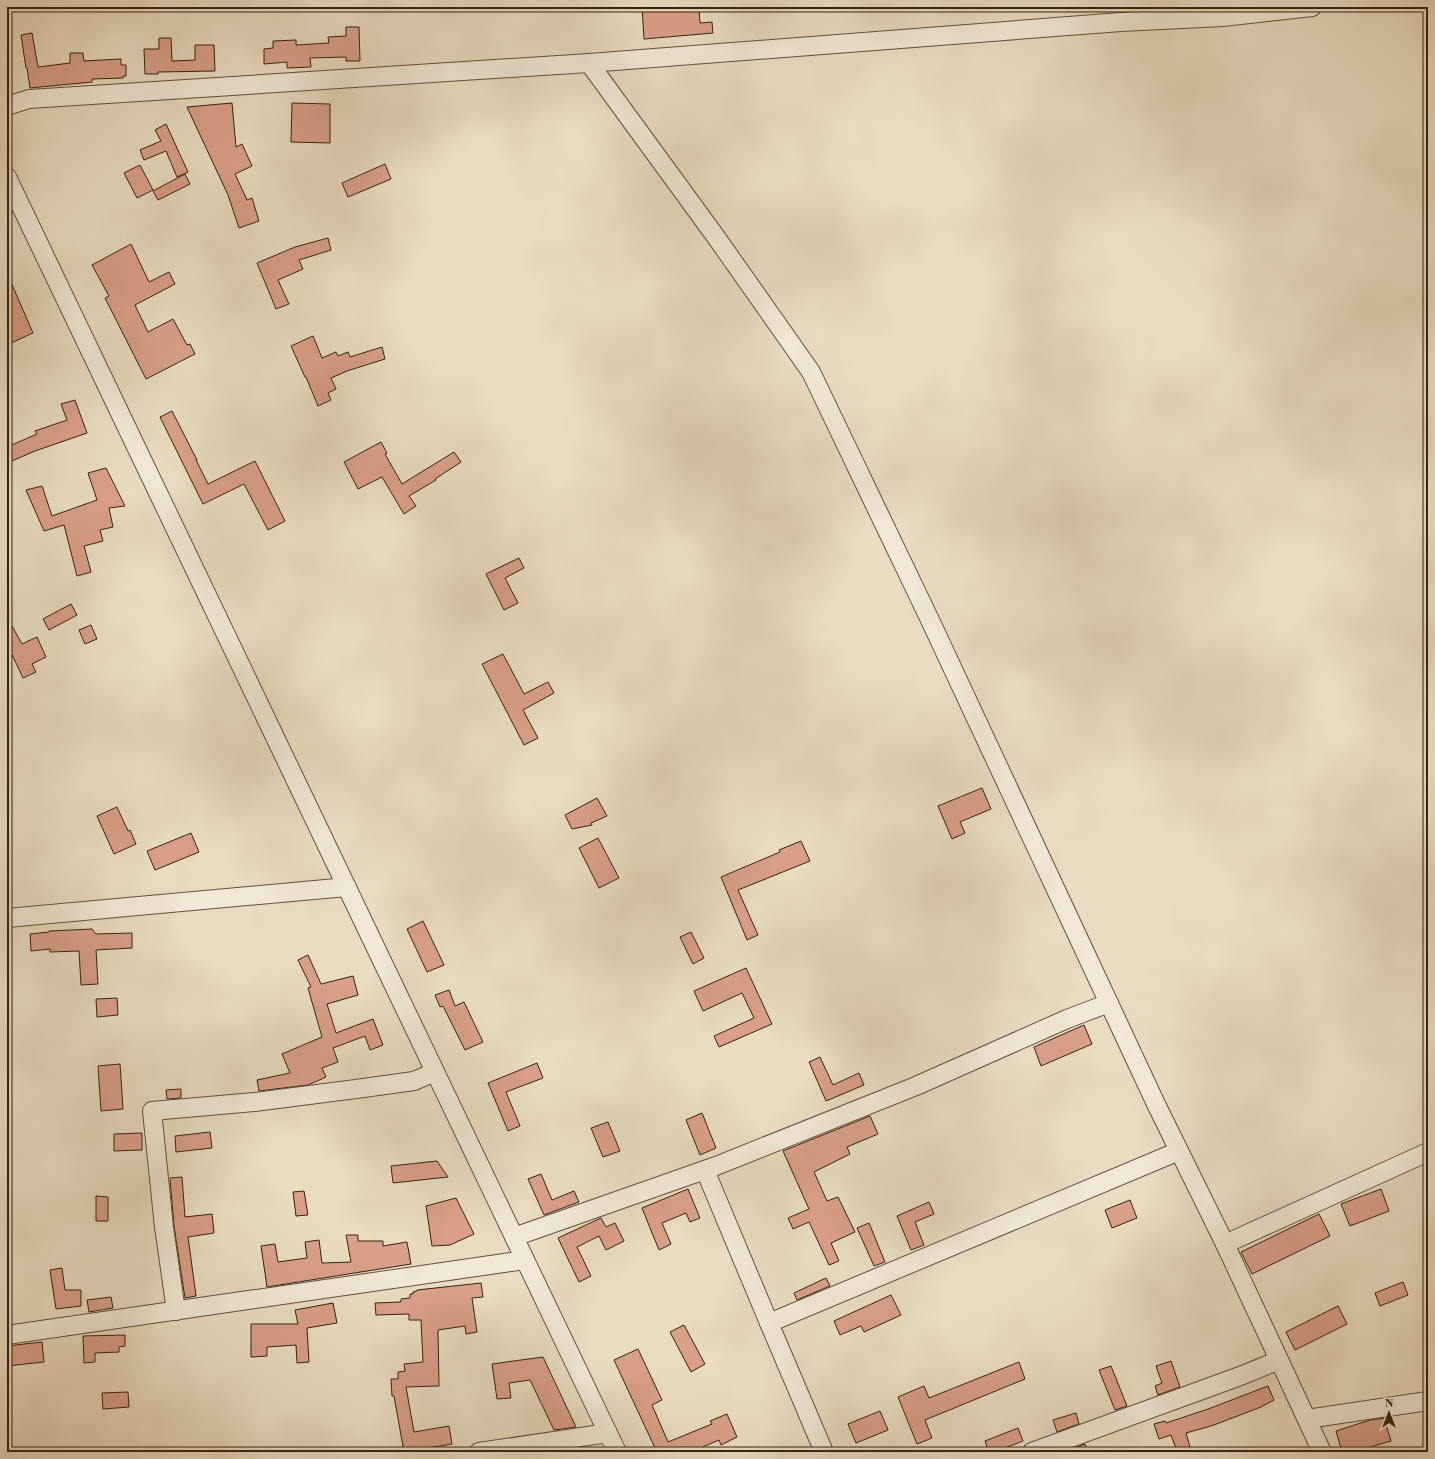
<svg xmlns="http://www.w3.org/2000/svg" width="1435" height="1459" viewBox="0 0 1435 1459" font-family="'Libre Bodoni',serif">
<rect width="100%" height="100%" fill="#e9dcc1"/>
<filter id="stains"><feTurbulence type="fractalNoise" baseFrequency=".005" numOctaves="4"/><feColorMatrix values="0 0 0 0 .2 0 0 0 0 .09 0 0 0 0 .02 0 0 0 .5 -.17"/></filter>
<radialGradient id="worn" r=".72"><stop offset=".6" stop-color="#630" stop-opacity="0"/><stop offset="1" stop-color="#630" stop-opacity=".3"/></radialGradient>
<g fill="#da9f89" stroke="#342210">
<path d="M642,7H699L700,23L712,22L713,33L644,39Z"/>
<path d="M346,27H359L360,61H346V57L310,58L311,67L287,68V62L264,64V49L273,48V41L296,40V45L329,43L328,37L346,36Z"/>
<path d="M32,33L38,67L70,63V53H83L84,61L121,59V65H126V76H123V78L92,79V82L30,88L27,68H26L21,35Z"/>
<path d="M159,38H171L172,61L195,60V45H214L215,71L158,72V74H145L144,49H159Z"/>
<path d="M232,103L236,147L242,144L252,166L235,174L247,200L252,198L259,221L239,228L228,195L187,107Z"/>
<path d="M292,103L330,104V143L291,142Z"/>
<path d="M166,124L188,172L177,177L166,151L144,160L140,150L161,141L155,130Z"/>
<path d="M385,164L391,179L348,197L342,183Z"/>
<path d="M140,165L153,190L137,198L124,173Z"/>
<path d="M185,174L190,184L158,200L153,191Z"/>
<path d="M328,238L331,250L299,260L303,269L278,280L289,304L276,309L257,263L295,247Z"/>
<path d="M131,244L149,282L169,272L175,284L135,305L148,332L173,319L187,345L190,344L195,354L146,379L105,298L109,296L92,265Z"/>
<path d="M7,273L33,333L11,343L7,334Z"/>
<path d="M313,336L322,358L336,352L338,356L348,352L350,357L382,347L385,359L347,371L331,378L336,389L328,393L331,400L318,406L306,377H305L291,346Z"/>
<path d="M75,400L87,433L35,451L7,463V447L37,434L35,431L67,420L61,404Z"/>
<path d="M172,411L197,460H196L208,484L255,461L285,521L268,530L244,484L203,504L160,417Z"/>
<path d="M381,442L387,453L385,454L402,484L454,452L461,462L435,479L436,480L409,496L416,506L404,514L382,477L358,489L344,462Z"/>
<path d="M106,468L125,506L109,508L113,527L100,530L103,541L84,546L91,572L77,576L64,525L44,531L26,490L42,486L52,516L97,500L88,473Z"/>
<path d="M519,558L524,568L505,578L518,603L504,610L486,574Z"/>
<path d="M71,604L77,615L49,630L43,619Z"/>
<path d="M7,617L22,644L37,637L46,657L32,664L36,672L23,678L7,644Z"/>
<path d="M91,625L97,639L85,644L79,630Z"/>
<path d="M503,654L524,694L548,682L554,693L523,710L538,738L524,745L482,664Z"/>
<path d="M982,788L991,809L960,822L965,833L952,839L938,806Z"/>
<path d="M597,798L607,816L591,823L592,825L572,829L565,815Z"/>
<path d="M117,807L128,831L130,830L136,844L114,854L97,816Z"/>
<path d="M191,833L199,852L155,870L147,851Z"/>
<path d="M598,838L619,878L599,888L579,848Z"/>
<path d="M801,841L810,861L738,890L758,935L747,940L721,877L780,852L779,850Z"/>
<path d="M423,921L444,965L427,972L407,929Z"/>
<path d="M92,929L96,934L132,933V948L96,950L98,984L81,985L79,951L50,952V949L31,951L30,934L49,932V931Z"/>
<path d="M691,932L704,958L693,964L680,937Z"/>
<path d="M308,955L321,984L353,976L358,995L327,1004L336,1033L373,1019L383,1045L370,1050L365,1036L333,1048L338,1062L322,1068L326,1077L308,1085L259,1091L257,1080L290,1073L282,1054L322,1037L308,988L311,987L298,960Z"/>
<path d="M746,968L772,1024L719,1047L714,1036L754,1018L742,993L703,1011L694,991Z"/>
<path d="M449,990L455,1006L464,1002L483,1042L465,1050L443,1006L440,1007L435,995Z"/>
<path d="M117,998L118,1015L97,1017L96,999Z"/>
<path d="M1084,1025L1092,1044L1041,1066L1034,1047Z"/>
<path d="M820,1057L833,1085L859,1073L864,1085L826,1101L809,1062Z"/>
<path d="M537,1063L543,1078L506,1092L520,1126L508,1131L488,1083Z"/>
<path d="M120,1064L123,1109L101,1111L98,1066Z"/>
<path d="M181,1089V1098L167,1099L166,1090Z"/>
<path d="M702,1113L716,1148L700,1155L686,1120Z"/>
<path d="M870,1116L878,1134L847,1147L850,1154L814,1172L827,1201L838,1197L855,1232L831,1243L839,1261L829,1265L809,1222L793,1229L788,1218L809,1209L783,1151Z"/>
<path d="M608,1122L620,1151L603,1157L591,1128Z"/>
<path d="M210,1132L212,1148L176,1152L175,1136Z"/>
<path d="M142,1133V1150L114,1151V1134Z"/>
<path d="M437,1161L448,1177L393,1183L391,1166Z"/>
<path d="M541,1174L552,1200L574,1191L579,1202L544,1215L528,1179Z"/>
<path d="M182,1177L185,1217L212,1214L214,1233L188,1237L196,1296L185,1298L174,1226L170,1178Z"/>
<path d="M688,1189L700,1218L690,1222L686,1213L662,1223L671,1244L659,1250L642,1208Z"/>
<path d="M1381,1189L1389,1211L1350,1226L1341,1204Z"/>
<path d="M304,1191L308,1215L296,1216L293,1192Z"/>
<path d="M96,1196L108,1197V1221H96Z"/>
<path d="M456,1198L474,1234L450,1245L432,1246L426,1206Z"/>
<path d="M1130,1200L1137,1218L1112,1228L1105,1210Z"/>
<path d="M929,1202L934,1214L915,1222L924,1245L911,1250L897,1216Z"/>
<path d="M1319,1214L1330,1236L1252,1274L1241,1252Z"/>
<path d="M601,1218L606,1227L615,1223L624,1241L606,1250L599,1236L577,1247L591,1276L579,1282L558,1238Z"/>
<path d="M869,1223L885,1262L874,1266L857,1228Z"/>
<path d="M346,1235H358V1241H383V1246L407,1242L411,1264L267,1287L261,1246L275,1244L278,1262L307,1258L305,1242L319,1240L322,1263L351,1262Z"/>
<path d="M62,1268L65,1290H81V1306L56,1309L50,1270Z"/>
<path d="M826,1278L830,1286L797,1300L794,1293Z"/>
<path d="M1403,1282L1408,1295L1380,1306L1375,1293Z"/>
<path d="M481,1283L483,1297L472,1298L477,1332L466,1334L465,1326L438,1330L439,1386L406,1387L414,1432L449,1426L452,1444L404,1452L394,1396H392L391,1379H398V1372L405,1371L404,1364L423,1362L421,1320H409V1314L376,1315L375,1303L401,1302V1299L410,1298V1294H413V1292L417,1291V1290Z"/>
<path d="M891,1295L901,1315L864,1332L861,1326L840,1335L834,1321Z"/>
<path d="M111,1297L113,1308L89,1312L87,1300Z"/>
<path d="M333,1303L337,1323L307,1328L309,1362L297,1363L296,1345L267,1347V1356L251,1357V1324H298L295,1310Z"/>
<path d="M1338,1306L1347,1324L1295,1350L1286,1332Z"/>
<path d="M684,1325L705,1364L691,1372L670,1332Z"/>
<path d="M125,1335V1346L119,1347V1352L95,1353V1362L84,1363L83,1336Z"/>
<path d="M42,1342L44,1362L7,1366V1346Z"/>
<path d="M638,1349L662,1400L652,1405L668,1442L712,1424L710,1421L727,1414L737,1437L721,1445L719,1440L691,1452H645L655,1448L614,1360Z"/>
<path d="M543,1357L576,1427L554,1430L530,1380L509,1383L511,1398L497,1399L492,1364Z"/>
<path d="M1171,1361L1180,1387L1158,1395L1155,1386L1162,1383L1156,1366Z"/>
<path d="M1019,1362L1025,1379L925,1420L932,1438L917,1444L898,1397L924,1386L929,1398Z"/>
<path d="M1111,1366L1127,1406L1115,1410L1099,1370Z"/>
<path d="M1268,1386L1274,1400L1261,1407L1214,1425L1186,1433L1190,1447L1177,1451L1171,1435L1159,1439L1154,1424L1165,1421L1166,1423L1208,1409Z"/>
<path d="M128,1392L129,1407L103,1409L102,1393Z"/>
<path d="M880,1411L888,1430L856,1443L848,1424Z"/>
<path d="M1076,1413L1079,1424L1057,1432L1053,1420Z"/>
<path d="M1384,1418L1391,1441L1353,1452H1342L1336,1431L1370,1420Z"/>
<path d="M1018,1428L1023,1441L994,1452H989L985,1441Z"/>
<path d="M1085,1444L1088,1452H1064Z"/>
<path d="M585,1447L588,1452H562V1450Z"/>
</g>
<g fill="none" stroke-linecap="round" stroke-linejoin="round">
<defs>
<g id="minor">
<path d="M589,63L716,237L811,372L930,620L1156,1104L1225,1244"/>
<path d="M7,106L29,99L589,63L1121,22L1223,17L1312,7"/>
<path d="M7,177L617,1452"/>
<path d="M7,918L347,887"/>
<path d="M705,1170L769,1323"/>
<path d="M514,1237L716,1166L916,1086L1067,1019L1109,1003"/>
<path d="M176,1311L164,1227L152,1111L254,1102L356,1089L414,1081L435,1072"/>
<path d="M7,1335L525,1260"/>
<path d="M1307,1419L1428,1401"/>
<path d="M479,1452L608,1433"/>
<path d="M824,1452L769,1323L1179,1151"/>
<path d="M1032,1452L1243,1375L1279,1360"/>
<path d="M1322,1452L1225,1244L1428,1152"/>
</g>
</defs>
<use href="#minor" stroke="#61503c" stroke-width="20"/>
<use href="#minor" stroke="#f1e8d7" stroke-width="18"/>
</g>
<rect width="1435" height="1459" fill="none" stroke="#e9dcc1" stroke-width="24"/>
<rect x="8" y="8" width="1419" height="1443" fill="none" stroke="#342210" stroke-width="2"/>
<rect x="12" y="12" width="1411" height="1435" fill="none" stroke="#342210"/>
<g transform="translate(1389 1413)" stroke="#f1e8d7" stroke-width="3" paint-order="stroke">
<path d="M0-3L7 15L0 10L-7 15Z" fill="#342210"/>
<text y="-6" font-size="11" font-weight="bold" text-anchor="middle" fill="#342210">N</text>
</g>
<rect width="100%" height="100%" filter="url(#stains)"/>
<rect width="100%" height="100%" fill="url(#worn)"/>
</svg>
